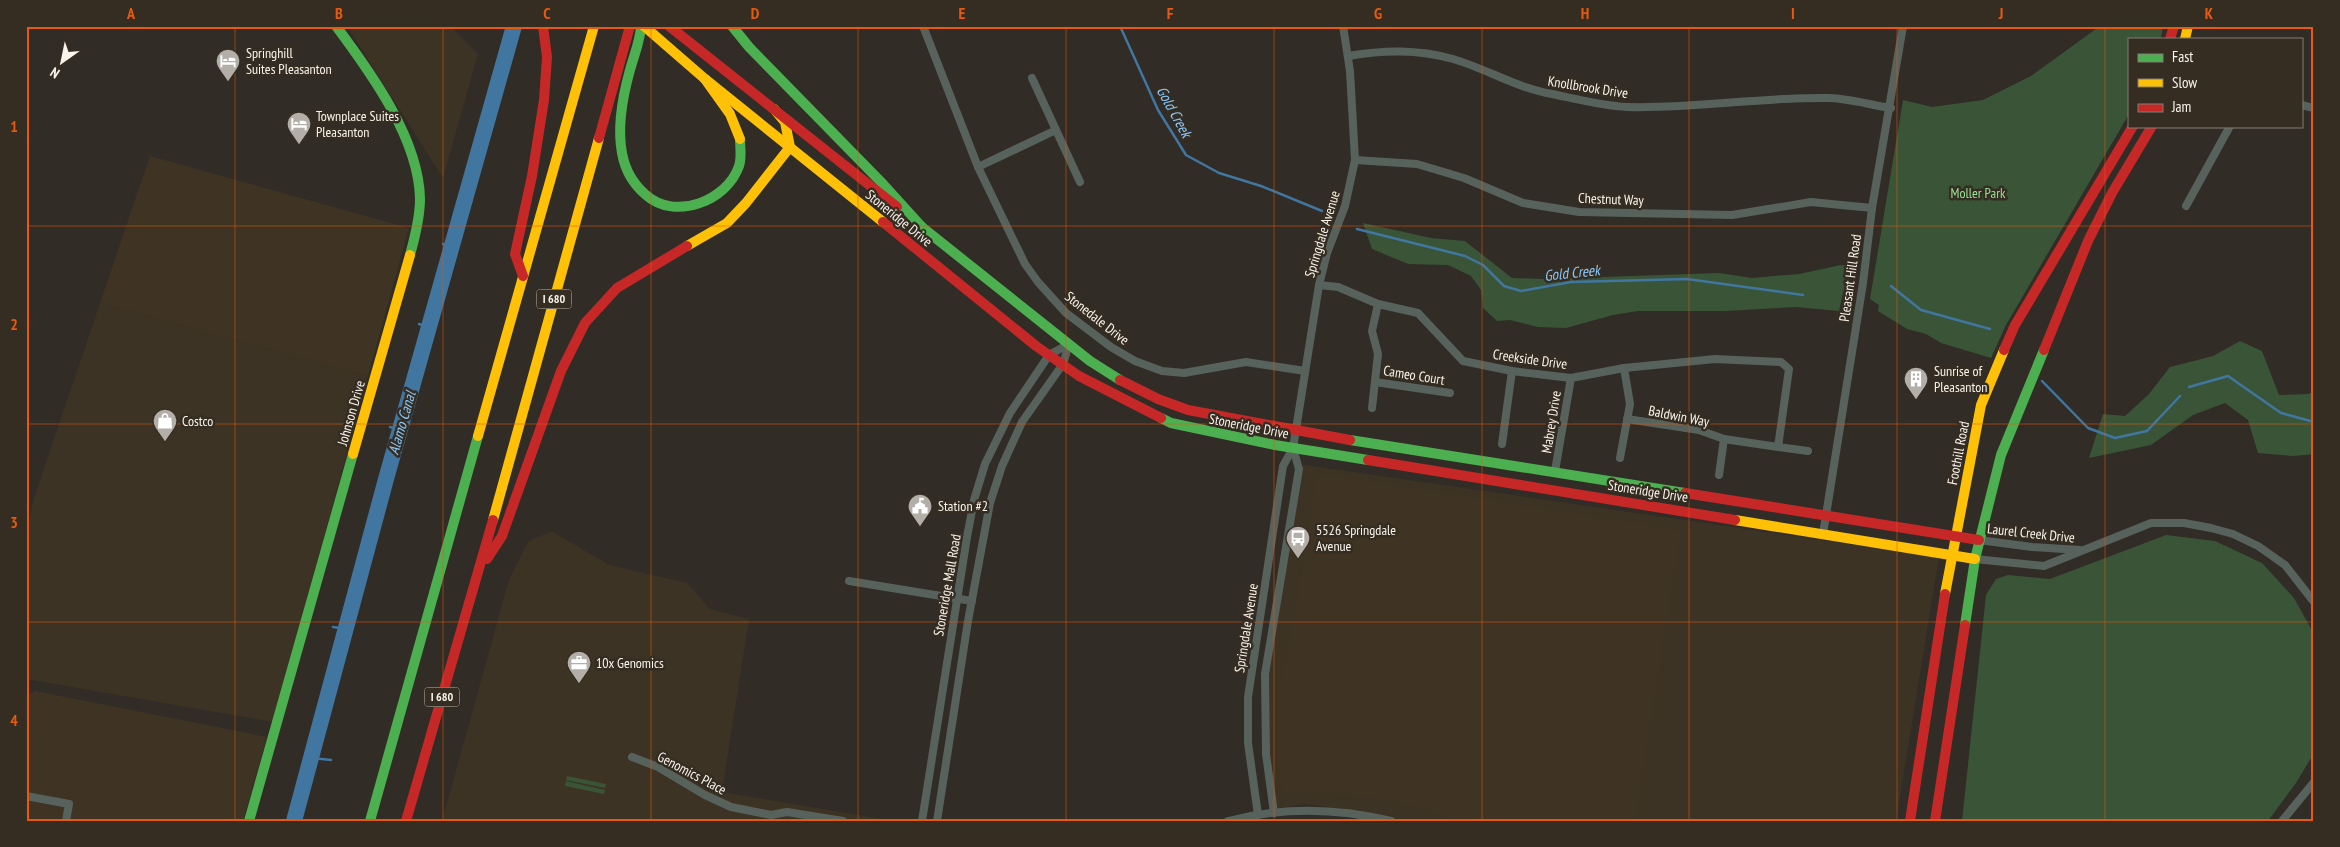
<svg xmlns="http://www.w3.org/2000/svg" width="2340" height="847" viewBox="0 0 2340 847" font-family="'PT Sans Narrow',sans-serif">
<rect width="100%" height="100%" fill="#312c26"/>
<g fill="#3c3324">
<path d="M347,26H454L453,29L478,54L443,178Z"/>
<path d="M100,303L368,376L273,722L26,679V538L33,501Z"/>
<path d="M1298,464L1939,557L1896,821H1402L1373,813L1306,804L1269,809L1261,701Z"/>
<path d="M551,531L610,565L687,583L710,609L749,619L722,792L894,821H442L509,580L528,542Z"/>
</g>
<g fill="#3f3424">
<path d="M150,156L409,228L368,376L100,303Z"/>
<path d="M1320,473L1681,530L1635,817L1628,821H1455L1430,810L1366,796L1285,791L1280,782V689L1301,581L1315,482Z"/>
<path d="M35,691L267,737L243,821H26V695Z"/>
</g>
<g fill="#395437">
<path d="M2100,26H2163L2161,39H2129V114L2006,325L1991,358L1941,343L1926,334L1907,329L1878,311L1879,305L1870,299L1903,100L1932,107L1983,100L2031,76Z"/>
<path d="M1363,223L1431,238L1465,241L1512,278L1545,279L1719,273L1752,278L1799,274L1841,265L1849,266L1839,311L1796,307L1725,311H1638L1613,315L1566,328L1538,327L1510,320L1497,321L1483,308L1481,290L1471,276L1448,265L1408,264L1372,249Z"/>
<path d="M2240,341L2262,351L2279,395L2308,394L2314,392V454L2293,456L2258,453L2248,420L2225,403L2193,415L2151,445L2089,458L2103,414L2125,416L2149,394L2170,367L2213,356Z"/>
<path d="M2166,535L2215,541L2262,563L2294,598L2314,634V753L2296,783L2268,821H1962L1986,595L1996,579L2008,575L2050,579Z"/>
<path d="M567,776L606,784L605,788L566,780Z"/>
<path d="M566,781L605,790L604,794L565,786Z"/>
</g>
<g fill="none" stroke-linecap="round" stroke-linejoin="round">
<g stroke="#4076a0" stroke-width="2.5">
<path d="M1120,26L1158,110L1186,155L1219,173L1261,186L1322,211"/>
<path d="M1357,229L1465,256L1483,265L1504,286L1521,291L1571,282L1687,279L1803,295"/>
<path d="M443,244L452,247"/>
<path d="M1891,286L1921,310L1990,329"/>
<path d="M419,324L429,327"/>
<path d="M2042,381L2088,428L2115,438L2147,431L2180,396"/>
<path d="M2189,387L2228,376L2281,413L2314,422"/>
<path d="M390,427L400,430"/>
<path d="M333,627L346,629"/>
<path d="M312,758L331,760"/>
</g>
<path stroke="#4076a0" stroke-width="16" d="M294,821L386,479L514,26"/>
<g stroke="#57625d" stroke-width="8">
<path d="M923,26L978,167L1025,264L1038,282L1066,313L1111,347L1135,361L1162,371L1184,373L1246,362L1305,371"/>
<path d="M1348,56C1384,50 1417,49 1453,59C1487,69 1517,88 1552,94C1576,99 1603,106 1627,107C1694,109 1760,97 1827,98C1848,98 1870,105 1891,108"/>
<path d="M1032,78L1080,182"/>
<path d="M2301,105L2314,108"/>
<path d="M1355,160L1417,164L1464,178L1523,203L1579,212L1732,215L1811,202L1872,208"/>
<path d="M978,167L1056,130"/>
<path d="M2186,206L2230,126"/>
<path d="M1319,285L1338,287L1378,304L1418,313L1463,361L1512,371L1571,378L1624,368L1715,359L1781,362L1789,369L1778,447L1724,439L1699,430L1627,419"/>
<path d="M1375,382L1450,393"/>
<path d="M1372,408L1378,354L1372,331L1378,304"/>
<path d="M1502,444L1512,371"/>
<path d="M1778,447L1808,451"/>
<path d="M1620,458L1630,404L1624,368"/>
<path d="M1555,471L1571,378"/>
<path d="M1719,475L1724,439"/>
<path d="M1823,534L1863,283L1872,208L1903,26"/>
<path d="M1979,540L2032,547L2080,550"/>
<path d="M1975,559L2044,566L2151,523H2184L2211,528L2233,534L2258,546L2285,565L2314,602"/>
<path d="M849,581L972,601"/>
<path d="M632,757L658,767L705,795L731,807L771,815L787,812L843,821"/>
<path d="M26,796L69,804L66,821"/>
<path d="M1274,813L1266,754L1265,674L1299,469L1293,448"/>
<path d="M1258,815L1248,743V697L1283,466L1293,448L1319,285L1327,253L1345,206L1355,160L1350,71L1343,26"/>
<path d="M922,821L967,537L974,500L985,464L1010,413L1049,355L1069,344"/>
<path d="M937,821L968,621L990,503L1002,466L1022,422L1063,364L1069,344"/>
<path d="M1228,821C1281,807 1338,808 1391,821"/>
<path d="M2282,821L2314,782"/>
</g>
<g stroke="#4caf50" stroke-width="10">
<path d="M336,26C371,73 419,139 420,199C420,218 415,237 410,255"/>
<path d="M641,26C640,42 634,55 630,70C623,95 617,127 622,153C625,170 633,184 646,195C675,221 727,201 739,166C742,158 740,147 740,139"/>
<path d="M732,26L749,47L883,184L922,227"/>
<path d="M918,224L1090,361L1120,380"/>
<path d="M1161,418L1171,423L1275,445L1368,460"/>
<path d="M1350,440L1685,493"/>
<path d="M1965,625L1975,559L2001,455L2044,350"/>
<path d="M249,821L353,454"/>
<path d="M370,821L478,436"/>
</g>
<g stroke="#ffc107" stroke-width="10">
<path d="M644,26L705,79L883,222"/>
<path d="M2185,39L2188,26"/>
<path d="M705,79L730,114L740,139"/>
<path d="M687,246L727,223L746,203L790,147L785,122L774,109"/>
<path d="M478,436L594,26"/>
<path d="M353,454L410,255"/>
<path d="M493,520L599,138"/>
<path d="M1735,520L1975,559"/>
<path d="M1945,594L1981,405L2004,350"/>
</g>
<g stroke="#c62828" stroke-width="10">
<path d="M669,26L897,207"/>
<path d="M2170,39L2174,26"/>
<path d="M599,138L630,26"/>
<path d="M883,222L1036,346L1079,376L1161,418"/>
<path d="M523,276L515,254L532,176L544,100L547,57L543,26"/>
<path d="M2004,350L2015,325L2133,126"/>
<path d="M2044,350L2088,241L2112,193L2152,126"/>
<path d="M1120,380L1158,399L1188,410L1350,440"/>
<path d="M1368,460L1735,520"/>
<path d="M1685,493L1979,540"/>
<path d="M487,559L502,536L561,371L585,323L617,288L687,246"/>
<path d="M406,821L493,520"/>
<path d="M1910,821L1945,594"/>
<path d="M1935,821L1965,625"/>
</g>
</g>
<path fill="none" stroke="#e8590c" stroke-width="1" stroke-opacity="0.55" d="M235,26V821M443,26V821M651,26V821M858,26V821M1066,26V821M1274,26V821M1482,26V821M1689,26V821M1897,26V821M2105,26V821M26,226H2314M26,424H2314M26,622H2314"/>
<defs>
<symbol id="hotel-pin" viewBox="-11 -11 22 30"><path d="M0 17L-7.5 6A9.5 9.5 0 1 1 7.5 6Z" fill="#b3aea7" stroke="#352d22"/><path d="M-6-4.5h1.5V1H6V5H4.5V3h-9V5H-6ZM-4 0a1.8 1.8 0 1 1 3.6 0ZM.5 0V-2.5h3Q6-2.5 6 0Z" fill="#fff"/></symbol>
<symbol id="building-pin" viewBox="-11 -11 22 30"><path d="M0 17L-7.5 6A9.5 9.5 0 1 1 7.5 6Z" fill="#b3aea7" stroke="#352d22"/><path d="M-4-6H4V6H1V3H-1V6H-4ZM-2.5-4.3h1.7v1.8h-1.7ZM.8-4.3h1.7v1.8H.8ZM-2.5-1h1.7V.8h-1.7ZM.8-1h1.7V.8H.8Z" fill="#fff"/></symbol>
<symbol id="shop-pin" viewBox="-11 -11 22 30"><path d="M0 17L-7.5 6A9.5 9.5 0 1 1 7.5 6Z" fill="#b3aea7" stroke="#352d22"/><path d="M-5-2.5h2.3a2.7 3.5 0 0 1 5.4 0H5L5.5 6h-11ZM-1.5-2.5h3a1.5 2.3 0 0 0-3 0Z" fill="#fff"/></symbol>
<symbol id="civic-pin" viewBox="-11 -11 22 30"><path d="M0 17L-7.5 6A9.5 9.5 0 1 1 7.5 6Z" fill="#b3aea7" stroke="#352d22"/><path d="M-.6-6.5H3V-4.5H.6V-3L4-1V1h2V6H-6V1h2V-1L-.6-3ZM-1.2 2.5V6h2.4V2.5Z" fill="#fff"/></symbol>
<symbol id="bus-pin" viewBox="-11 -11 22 30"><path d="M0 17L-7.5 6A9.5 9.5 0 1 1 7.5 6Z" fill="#b3aea7" stroke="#352d22"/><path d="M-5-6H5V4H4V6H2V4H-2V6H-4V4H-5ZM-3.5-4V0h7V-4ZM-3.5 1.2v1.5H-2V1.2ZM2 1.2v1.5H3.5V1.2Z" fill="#fff"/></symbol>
<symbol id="office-pin" viewBox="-11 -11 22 30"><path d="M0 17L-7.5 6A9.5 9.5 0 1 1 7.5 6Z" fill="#b3aea7" stroke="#352d22"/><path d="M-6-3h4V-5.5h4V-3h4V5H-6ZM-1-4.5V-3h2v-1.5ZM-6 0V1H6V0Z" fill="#fff"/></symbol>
</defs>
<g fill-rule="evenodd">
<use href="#hotel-pin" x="214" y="47" width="28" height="38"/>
<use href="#hotel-pin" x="285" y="110" width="28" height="38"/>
<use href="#building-pin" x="1902" y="365" width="28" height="38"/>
<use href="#shop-pin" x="151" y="407" width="28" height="38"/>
<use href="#civic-pin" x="906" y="492" width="28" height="38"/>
<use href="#bus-pin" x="1284" y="524" width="28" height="38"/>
<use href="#office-pin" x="565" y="649" width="28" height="38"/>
</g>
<g text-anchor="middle" stroke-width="5" stroke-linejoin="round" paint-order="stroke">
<g fill="#352d22" stroke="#beb8af" stroke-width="1">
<rect x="536.5" y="289.5" width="35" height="19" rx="4"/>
<rect x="424.5" y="687.5" width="35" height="19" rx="4"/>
</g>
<g font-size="12" font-weight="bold" fill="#f9f4ec">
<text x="554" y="303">I 680</text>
<text x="442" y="701">I 680</text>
</g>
<g font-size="14" fill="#f9f4ec" stroke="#352d22" text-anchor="start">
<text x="246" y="58">Springhill<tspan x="246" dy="16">Suites Pleasanton</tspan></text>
<text x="316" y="121">Townplace Suites<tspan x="316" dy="16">Pleasanton</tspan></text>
<text x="1934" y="376">Sunrise of<tspan x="1934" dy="16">Pleasanton</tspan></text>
<text x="182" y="426">Costco</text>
<text x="938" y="511">Station #2</text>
<text x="1316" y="535">5526 Springdale<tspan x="1316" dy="16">Avenue</tspan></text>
<text x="596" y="668">10x Genomics</text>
</g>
<g font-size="14" fill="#f9f4ec" stroke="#352d22">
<text transform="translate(1588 87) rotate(9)" y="5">Knollbrook Drive</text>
<text transform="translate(1611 199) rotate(2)" y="5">Chestnut Way</text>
<text transform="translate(899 218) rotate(39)" y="5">Stoneridge Drive</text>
<text transform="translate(1322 234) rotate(-73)" y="5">Springdale Avenue</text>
<text transform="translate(1850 278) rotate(-82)" y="5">Pleasant Hill Road</text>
<text transform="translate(1097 318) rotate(38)" y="5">Stonedale Drive</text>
<text transform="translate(1530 359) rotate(8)" y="5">Creekside Drive</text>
<text transform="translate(1414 375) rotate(9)" y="5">Cameo Court</text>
<text transform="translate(351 413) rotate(-74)" y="5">Johnson Drive</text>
<text transform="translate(1679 416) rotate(11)" y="5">Baldwin Way</text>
<text transform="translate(1551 422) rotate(-81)" y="5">Mabrey Drive</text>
<text transform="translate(1249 426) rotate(11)" y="5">Stoneridge Drive</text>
<text transform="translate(1958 453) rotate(-79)" y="5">Foothill Road</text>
<text transform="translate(1648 491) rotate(9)" y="5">Stoneridge Drive</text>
<text transform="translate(2031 533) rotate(6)" y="5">Laurel Creek Drive</text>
<text transform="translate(947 585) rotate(-80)" y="5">Stoneridge Mall Road</text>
<text transform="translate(1246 628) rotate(-81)" y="5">Springdale Avenue</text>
<text transform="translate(692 773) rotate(28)" y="5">Genomics Place</text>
</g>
<g font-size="14" fill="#97e297" stroke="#352d22">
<text x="1978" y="198">Moller Park</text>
</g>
<g font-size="15" font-style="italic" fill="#88c9fe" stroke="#352d22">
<text transform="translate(1174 112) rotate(61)" y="5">Gold Creek</text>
<text transform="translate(1572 273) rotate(-6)" y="5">Gold Creek</text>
<text transform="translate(402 423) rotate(-74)" y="5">Alamo Canal</text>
</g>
</g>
<rect width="2340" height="847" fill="none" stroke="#352d22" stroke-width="55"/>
<rect x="2128" y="38" width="175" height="90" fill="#352d22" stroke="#837d73"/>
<rect x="2138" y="54" width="25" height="8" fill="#4caf50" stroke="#837d73"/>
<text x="2172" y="62" font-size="15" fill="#f9f4ec">Fast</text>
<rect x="2138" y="79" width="25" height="8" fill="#ffc107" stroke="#837d73"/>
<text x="2172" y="88" font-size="15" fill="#f9f4ec">Slow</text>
<rect x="2138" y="104" width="25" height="8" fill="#c62828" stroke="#837d73"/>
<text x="2172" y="112" font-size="15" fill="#f9f4ec">Jam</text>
<g transform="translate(62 62) rotate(213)" stroke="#352d22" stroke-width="4" paint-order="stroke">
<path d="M0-4L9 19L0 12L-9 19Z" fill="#f9f4ec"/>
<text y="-8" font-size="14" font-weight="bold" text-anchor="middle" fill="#f9f4ec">N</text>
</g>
<rect x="28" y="28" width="2284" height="792" fill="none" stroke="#e8590c" stroke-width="2"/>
<g font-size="16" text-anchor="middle" font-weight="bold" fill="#e8590c">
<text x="131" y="19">A</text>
<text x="339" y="19">B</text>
<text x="547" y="19">C</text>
<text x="755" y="19">D</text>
<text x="962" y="19">E</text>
<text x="1170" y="19">F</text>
<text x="1378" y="19">G</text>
<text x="1585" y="19">H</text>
<text x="1793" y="19">I</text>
<text x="2001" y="19">J</text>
<text x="2209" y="19">K</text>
<text x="14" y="132">1</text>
<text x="14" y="330">2</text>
<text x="14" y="528">3</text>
<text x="14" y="726">4</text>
</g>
</svg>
